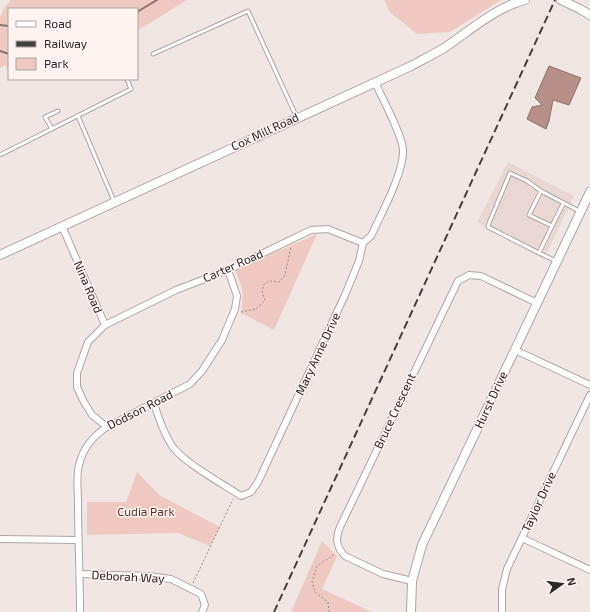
<svg xmlns="http://www.w3.org/2000/svg" width="590" height="612" viewBox="0 0 590 612" font-family="'Exo 2',sans-serif">
<rect width="100%" height="100%" fill="#f0e7e5"/>
<path fill="#e9d7d4" d="M508,162L574,196L544,259L477,222Z"/>
<g fill="#eec8c1">
<path d="M11,0H187L137,31V9H9V72L5,65L0,68V17L5,7Z"/>
<path d="M384,0H501L450,32L417,34L390,12Z"/>
<path d="M317,234L274,330L241,313C244,292 243,289 235,270Z"/>
<path d="M137,472L159,495L220,527L210,546L178,533L87,535V502H126Z"/>
<path d="M322,541L337,556L322,589L372,612H291Z"/>
</g>
<path fill="#b78f88" stroke="#8d706b" d="M549,66L581,78L569,105L553,100L549,121L546,129L527,119L532,107L542,105L535,98Z"/>
<g fill="none" stroke-linecap="round" stroke-linejoin="round">
<g stroke="#8d706b" stroke-width="2">
<path d="M137,12L157,0"/>
<path d="M0,25L9,26"/>
<path d="M0,51L9,54"/>
</g>
<defs>
<g id="lane">
<path d="M153,54L248,11L297,118"/>
<path d="M78,116L114,201"/>
<path d="M52,129L45,117L58,111"/>
<path d="M0,155L131,89L127,79"/>
<path d="M552,226L563,204"/>
<path d="M539,253L488,227L489,223L510,173L527,181L541,191"/>
<path d="M556,261L539,253L552,226L529,215L541,191L579,211"/>
</g>
<g id="street">
<path d="M62,226L105,325"/>
<path d="M515,350L590,385"/>
<path d="M154,403C158,417 164,433 172,446C183,462 223,484 241,496L251,492L258,482L345,295L359,261L363,243L371,236C381,214 404,173 403,150C402,134 382,98 375,82"/>
<path d="M107,427L92,415L84,402L77,387V373L88,342L105,325L176,290L228,270L311,230L328,229L363,243"/>
<path d="M522,538L590,570"/>
<path d="M0,539L78,540"/>
<path d="M80,574L149,576L171,579L201,594L205,605L202,612"/>
<path d="M412,581L383,574L345,556C336,547 335,538 340,527L458,281L469,275L481,276L537,303"/>
<path d="M80,612C80,575 78,539 78,502C78,490 76,476 79,465C83,448 93,436 107,427L190,384L202,371L222,340L235,309L237,296L228,270"/>
<path d="M502,612V589L507,569L590,395"/>
</g>
<g id="secondary">
<path d="M561,0L580,9L590,15"/>
<path d="M0,255L411,66C422,60 434,54 444,48C468,32 496,7 525,0"/>
<path d="M411,612L412,581L422,545L590,192"/>
</g>
</defs>
<use href="#lane" stroke="#aea5a3" stroke-width="5"/>
<use href="#street" stroke="#aea5a3" stroke-width="8"/>
<use href="#secondary" stroke="#aea5a3" stroke-width="10"/>
<g stroke="#938d8b" stroke-width="1" stroke-dasharray="2 2" stroke-linecap="butt">
<path d="M241,312L256,309L265,301L262,291L264,284L269,281L279,282L285,275L291,247"/>
<path d="M193,583L233,499"/>
<path d="M329,612L328,602L315,592L312,582L317,566L335,554"/>
</g>
<use href="#lane" stroke="#fff" stroke-width="3"/>
<use href="#street" stroke="#fff" stroke-width="6"/>
<use href="#secondary" stroke="#fff" stroke-width="8"/>
<path stroke="#44413f" stroke-width="2" stroke-dasharray="8 4" stroke-linecap="butt" d="M274,612L555,0"/>
</g>
<g text-anchor="middle" stroke-width="3" stroke-linejoin="round" paint-order="stroke">
<g font-size="12" fill="#2c2928" stroke="#fdf4f2">
<text transform="translate(265 132) rotate(-25)" y="4">Cox Mill Road</text>
<text transform="translate(233 266) rotate(-24)" y="4">Carter Road</text>
<text transform="translate(88 287) rotate(67)" y="4">Nina Road</text>
<text transform="translate(318 354) rotate(-65)" y="4">Mary Anne Drive</text>
<text transform="translate(491 400) rotate(-65)" y="4">Hurst Drive</text>
<text transform="translate(140 410) rotate(-27)" y="4">Dodson Road</text>
<text transform="translate(395 411) rotate(-65)" y="4">Bruce Crescent</text>
<text transform="translate(539 502) rotate(-65)" y="4">Taylor Drive</text>
<text transform="translate(128 577) rotate(3)" y="4">Deborah Way</text>
</g>
<g font-size="12" fill="#663028" stroke="#fdf4f2">
<text x="146" y="516">Cudia Park</text>
</g>
</g>
<rect x="8" y="8" width="130" height="72" fill="#fdf4f2" stroke="#a9a3a1"/>
<rect x="16" y="21" width="20" height="6" fill="#ffffff" stroke="#a9a3a1"/>
<text x="44" y="28" font-size="12" fill="#2c2928">Road</text>
<rect x="16" y="41" width="20" height="6" fill="#44413f" stroke="#a9a3a1"/>
<text x="44" y="48" font-size="12" fill="#2c2928">Railway</text>
<rect x="16" y="58" width="20" height="12" fill="#eec8c1" stroke="#a9a3a1"/>
<text x="44" y="68" font-size="12" fill="#2c2928">Park</text>
<g transform="translate(562 584) rotate(76)" stroke="#fdf4f2" stroke-width="3" paint-order="stroke">
<path d="M0-3L7 15L0 10L-7 15Z" fill="#2c2928"/>
<text y="-6" font-size="11" font-weight="bold" text-anchor="middle" fill="#2c2928">N</text>
</g>
</svg>
